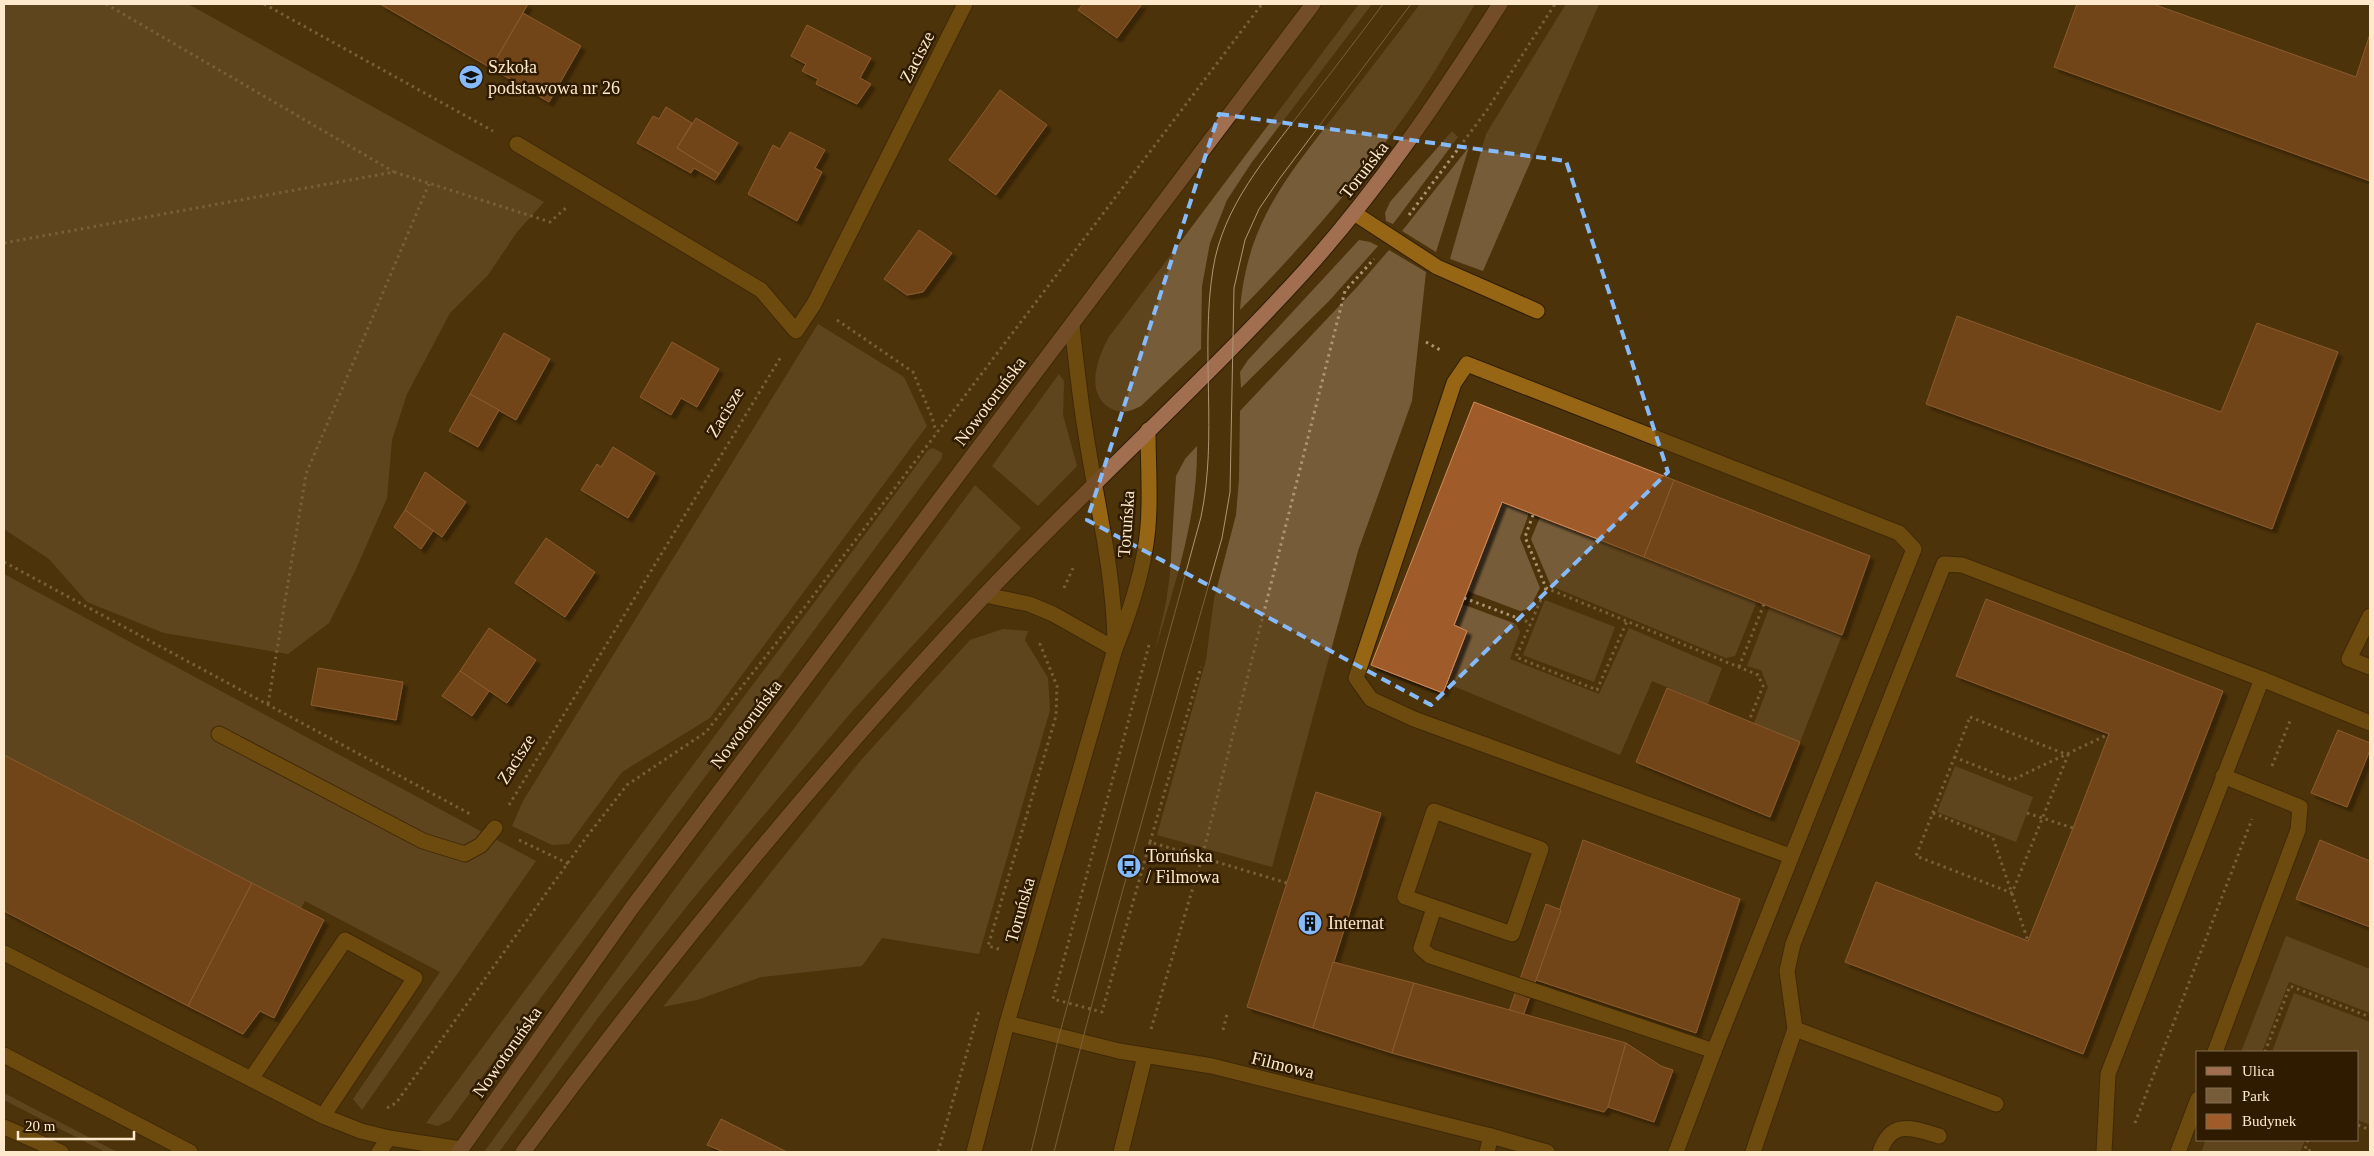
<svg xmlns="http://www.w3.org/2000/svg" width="2374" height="1156" viewBox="0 0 2374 1156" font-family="'Times New Roman',serif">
<defs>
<filter id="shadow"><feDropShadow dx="4.5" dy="4.5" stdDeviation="1" flood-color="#0009"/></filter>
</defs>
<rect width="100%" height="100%" fill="#4d330a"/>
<g fill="#775c39">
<path d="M4,4H188L544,202L517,232L488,275L450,313L407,394L392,440L387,498L356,569L329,623L288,654L164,633L87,602L49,559L4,529Z"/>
<path d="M1359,4H1372L1252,162L1227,200L1210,243L1202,286L1201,349L1141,406C1131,411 1123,414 1112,409C1084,395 1097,358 1109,337Z"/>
<path d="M1420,4H1475C1457,34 1439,65 1420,94C1367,172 1306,243 1240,310C1247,223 1286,178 1337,112C1365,76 1393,40 1420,4Z"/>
<path d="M1566,4H1599L1483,271L1450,259L1486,134Z"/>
<path d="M1452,131L1458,137L1393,224L1386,221L1385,213L1390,202Z"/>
<path d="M1469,147L1436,252L1402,231Z"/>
<path d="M1359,240L1370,242L1378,246L1329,301L1241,388L1240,372L1248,360Z"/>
<path d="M1389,250L1426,272L1412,401L1358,551L1272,867L1157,835L1206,660L1214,599L1236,515L1239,479L1240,411L1357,287Z"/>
<path d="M818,324L904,377L927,426L710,718L622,772L569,844L552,845L512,826L523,801Z"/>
<path d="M1059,374L1064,381L1063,415L1077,466L1038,506L992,466Z"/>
<path d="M1197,446C1198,518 1175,583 1155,651L1166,603L1170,574L1176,476L1185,459Z"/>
<path d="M933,448L942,453V458L450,1120L438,1126L426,1123L928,450Z"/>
<path d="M975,485L1021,528L854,709L700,890L600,1015L499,1152H484L682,879Z"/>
<path d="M1502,502L1529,513L1520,538L1540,588L1529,609L1520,611L1467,591Z"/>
<path d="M1540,517L1757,601L1735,656L1726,658L1551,586L1531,539Z"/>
<path d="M4,574L536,861L362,1110L353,1099L440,972L305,901L301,908L4,755Z"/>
<path d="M1545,600L1615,627L1594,682L1523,655Z"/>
<path d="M1462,604L1516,624L1520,632L1510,659L1599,694L1629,628L1722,668L1708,704L1652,681L1620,755L1446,683L1467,631L1454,625Z"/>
<path d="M1770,606L1842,635L1800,742L1754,723L1768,687L1761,670L1747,666Z"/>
<path d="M1003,629L1028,631L1025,640L1048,678L1050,710L979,954L882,938L862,966L761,977L697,1000L663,1007L862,759L970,640Z"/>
<path d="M1955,766L2033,797L2016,842L1937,812Z"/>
<path d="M2286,936L2370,969V1013L2289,982L2262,1052H2241Z"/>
<path d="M2294,993L2370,1022V1125L2358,1120V1052H2272Z"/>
<path d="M4,1093L117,1152H105L4,1100Z"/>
<path d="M2206,1140H2305L2300,1152L2295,1150L2296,1152H2201Z"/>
</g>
<g fill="#9f5b29" stroke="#d38b5a" filter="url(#shadow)">
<path d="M380,4H528L491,68Z"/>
<path d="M1083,4H1142L1117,38L1078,10Z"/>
<path d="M2077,4H2153L2356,77L2370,34V181L2054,67Z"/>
<path d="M523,13L581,46L549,102L491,68Z"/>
<path d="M807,25L871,58L860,78L871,84L857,104L816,84L818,79L802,71L806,64L791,56Z"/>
<path d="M1000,90L1047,125L996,195L949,160Z"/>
<path d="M666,107L692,123L677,148L719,174L715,180L694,168L691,173L637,143L653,116L659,119Z"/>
<path d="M696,118L738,143L719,174L677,148Z"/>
<path d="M790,132L825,150L815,168L822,172L797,221L748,194L773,145L780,149Z"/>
<path d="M919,230L952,253L923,292L907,295L884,279Z"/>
<path d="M1957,316L2221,412L2257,323L2338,352L2272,529L1926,404Z"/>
<path d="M504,333L550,359L516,420L470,394Z"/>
<path d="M672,342L719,369L697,407L681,398L671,415L640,397Z"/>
<path d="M470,394L499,410L478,447L449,431Z"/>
<path d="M1474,402L1674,480L1644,557L1502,502L1454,625L1467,631L1443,693L1371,665Z"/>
<path d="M613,447L655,473L628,518L581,490L597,464L601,467Z"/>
<path d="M425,472L466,502L442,537L405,510Z"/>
<path d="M1674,480L1870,556L1842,635L1644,557Z"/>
<path d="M405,510L433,531L421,549L394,527Z"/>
<path d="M546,538L595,572L565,617L515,583Z"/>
<path d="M1986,599L2223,691L2083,1054L1845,962L1876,882L2028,941L2073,828L2109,734L1956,676Z"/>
<path d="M489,628L536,660L507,703L460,671Z"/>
<path d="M318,668L403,682L396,720L311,705Z"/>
<path d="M460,671L489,691L472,716L442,696Z"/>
<path d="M1667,688L1800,742L1770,817L1636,762Z"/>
<path d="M2338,730L2370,743V750L2347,807L2311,793Z"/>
<path d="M4,755L252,883L188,1006L4,911Z"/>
<path d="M1316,792L1381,813L1313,1028L1247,1007Z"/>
<path d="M1583,840L1740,899L1696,1033L1536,980Z"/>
<path d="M2320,840L2370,861V927L2296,899Z"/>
<path d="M252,883L324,920L274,1018L260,1011L243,1034L188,1006Z"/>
<path d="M1546,904L1561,910L1523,1016L1509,1011Z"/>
<path d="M1333,962L1414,983L1392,1053L1313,1028Z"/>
<path d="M1414,983L1626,1043L1608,1107L1604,1112L1392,1053Z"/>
<path d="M1626,1043L1661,1066L1673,1070L1654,1122L1608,1107Z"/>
<path d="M721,1119L787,1152H724L707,1145Z"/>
</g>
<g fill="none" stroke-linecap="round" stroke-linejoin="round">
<defs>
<g id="service">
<path d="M1354,213L1437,267L1537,311"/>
<path d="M2370,616L2349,659L2370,667"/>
<path d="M219,734L423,841L465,854L481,845L495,828"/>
<path d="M1434,811L1541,849L1512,934L1405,897Z"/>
<path d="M1434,908L1421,948L1430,956L1714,1051L1676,1152"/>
<path d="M4,953L251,1079"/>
<path d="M1795,1029L1996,1104"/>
<path d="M1714,1051L1914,549L1899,533L1467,364L1454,383L1356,678L1371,699L1414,719L1790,856"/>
<path d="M2215,1052L2298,830L2300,807L2223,776"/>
<path d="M4,1055L190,1152"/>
<path d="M323,1116L251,1079L345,940L415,978L323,1116L361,1131L389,1138L461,1149"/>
<path d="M4,1127L61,1152"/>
<path d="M379,1152L389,1138"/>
<path d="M1753,1152L1795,1029L1787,971L1793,944L1944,564L1962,565L2262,679"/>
<path d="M1880,1152C1891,1119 1912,1128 1939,1136"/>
<path d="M2104,1152L2108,1074L2262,679L2370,723"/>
<path d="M2178,1152L2198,1099"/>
</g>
<g id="minor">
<path d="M517,144L761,290L796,331L814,304L965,4"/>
<path d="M1007,1023L1119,1051L1212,1066L1491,1136L1547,1152"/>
<path d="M1121,1152L1145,1056"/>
<path d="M1487,1152L1491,1136"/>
</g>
<g id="tertiary">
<path d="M1072,325C1076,362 1080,399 1086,435C1097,505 1114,572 1115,643"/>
<path d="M985,595L1029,604L1053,614L1115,649"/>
<path d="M974,1152L1007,1023L1115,649C1128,617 1139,585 1145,550C1152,512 1148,469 1148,430"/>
</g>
<g id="secondary">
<path d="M459,1152L631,909L1313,4"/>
<path d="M523,1152C666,959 819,772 983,597C1087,487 1201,385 1303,273C1378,190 1440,98 1500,4"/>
</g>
</defs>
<use href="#service" stroke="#2d1d06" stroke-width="17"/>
<use href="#minor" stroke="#2d1d06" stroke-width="17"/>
<use href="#tertiary" stroke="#2d1d06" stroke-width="17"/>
<use href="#secondary" stroke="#2d1d06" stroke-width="17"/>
<g stroke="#ad9573" stroke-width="3" stroke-dasharray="2.5 4" stroke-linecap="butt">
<path d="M106,4L394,172"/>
<path d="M264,4L493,131"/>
<path d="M1409,215L1487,110L1555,4"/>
<path d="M4,243L394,172L550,222L568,206"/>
<path d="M837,320L913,372L932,417L936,432"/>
<path d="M1426,342L1442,351"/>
<path d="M1533,515L1525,537L1546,588L1758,675L1763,686L1749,721"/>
<path d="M4,562L472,815"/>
<path d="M1064,588L1073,568"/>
<path d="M1546,588L1516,657L1597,690L1627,621"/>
<path d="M1464,598L1531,623"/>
<path d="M1149,645L1053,999L1102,1012L1150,842L1287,883"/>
<path d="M1739,667L1764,604"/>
<path d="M268,704L306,474L429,184"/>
<path d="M1970,717L2068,755L2012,893L1916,856Z"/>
<path d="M1954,757L2012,780L2109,734"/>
<path d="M2272,766L2290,721"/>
<path d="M509,805L782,355"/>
<path d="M1933,813L1993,838L2028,941"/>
<path d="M2027,813L2073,828"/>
<path d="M519,840L569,864"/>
<path d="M1150,842L1201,667"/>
<path d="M999,949L988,946L1056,716L1057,686L1040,644L1042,640"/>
<path d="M1151,1029L1202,857L1345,291L1374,259"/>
<path d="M1223,1030L1227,1014"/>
<path d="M2265,1052L2290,986L2370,1017"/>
<path d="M387,1108L396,1103L585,839L627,785L706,732L804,608L1262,4"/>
<path d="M2135,1123L2252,819"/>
<path d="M2358,1125L2370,1130"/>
<path d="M2308,1140L2305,1149L2313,1152"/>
<path d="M938,1152L979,1011"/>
</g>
<use href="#service" stroke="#966614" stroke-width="15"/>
<use href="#minor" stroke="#966614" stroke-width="15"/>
<use href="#tertiary" stroke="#966614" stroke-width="15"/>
<use href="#secondary" stroke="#a16e4f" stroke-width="15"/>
<g stroke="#ae9674" stroke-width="1">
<path d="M1031,1152L1059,1036L1201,517C1218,436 1200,351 1213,269C1223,206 1266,158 1303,109C1330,74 1357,39 1383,4"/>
<path d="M1054,1152C1105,946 1164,742 1222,538L1230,492L1234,288L1245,240L1259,209L1280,178L1411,4"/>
</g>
</g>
<path d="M0 0H2374V1156H0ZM1219,114L1566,161L1668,472L1431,705L1087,520Z" fill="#4d330a" fill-opacity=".55" fill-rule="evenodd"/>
<path fill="none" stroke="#86bbfb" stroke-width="4" stroke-dasharray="10 6" stroke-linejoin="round" d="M1219,114L1566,161L1668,472L1431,705L1087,520Z"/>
<defs>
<symbol id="school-disc" viewBox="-11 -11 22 22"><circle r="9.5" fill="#86bbfb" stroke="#2f1b00"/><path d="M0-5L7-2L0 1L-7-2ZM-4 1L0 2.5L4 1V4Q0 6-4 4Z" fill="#111"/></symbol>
<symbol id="bus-disc" viewBox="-11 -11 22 22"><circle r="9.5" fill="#86bbfb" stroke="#2f1b00"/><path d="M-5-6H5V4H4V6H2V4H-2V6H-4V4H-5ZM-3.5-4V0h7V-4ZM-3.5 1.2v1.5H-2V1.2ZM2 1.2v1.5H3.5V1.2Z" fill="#111"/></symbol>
<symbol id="building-disc" viewBox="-11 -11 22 22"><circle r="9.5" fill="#86bbfb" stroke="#2f1b00"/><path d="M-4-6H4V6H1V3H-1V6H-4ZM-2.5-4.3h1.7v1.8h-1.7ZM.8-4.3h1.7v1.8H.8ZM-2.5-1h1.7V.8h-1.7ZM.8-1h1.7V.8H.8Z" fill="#111"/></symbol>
</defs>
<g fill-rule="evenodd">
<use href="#school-disc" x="457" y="63" width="28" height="28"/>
<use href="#bus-disc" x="1115" y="852" width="28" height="28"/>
<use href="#building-disc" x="1296" y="909" width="28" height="28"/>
</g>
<g text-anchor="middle" stroke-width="5" stroke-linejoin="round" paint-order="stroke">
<g font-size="18" fill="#ffe9cd" stroke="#2f1b00">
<text transform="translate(917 57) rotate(-63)" y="6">Zacisze</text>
<text transform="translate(1364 170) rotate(-52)" y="6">Toruńska</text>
<text transform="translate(990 401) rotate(-53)" y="6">Nowotoruńska</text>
<text transform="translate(725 412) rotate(-59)" y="6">Zacisze</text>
<text transform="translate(1126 524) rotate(-86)" y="6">Toruńska</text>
<text transform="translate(746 724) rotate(-53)" y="6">Nowotoruńska</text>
<text transform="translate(516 759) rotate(-58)" y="6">Zacisze</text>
<text transform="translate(1020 910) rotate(-74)" y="6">Toruńska</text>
<text transform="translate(507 1052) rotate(-55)" y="6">Nowotoruńska</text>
<text transform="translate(1283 1065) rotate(14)" y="6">Filmowa</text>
</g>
<g font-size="18" fill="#ffe9cd" stroke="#2f1b00" text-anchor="start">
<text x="488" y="73">Szkoła<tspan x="488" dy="21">podstawowa nr 26</tspan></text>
<text x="1146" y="862">Toruńska<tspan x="1146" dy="21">/ Filmowa</tspan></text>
<text x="1328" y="929">Internat</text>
</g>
</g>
<rect width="2374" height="1156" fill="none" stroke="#ffe9cd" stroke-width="10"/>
<rect x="2196" y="1051" width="162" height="90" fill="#2f1b00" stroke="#826d52"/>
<rect x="2206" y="1067" width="25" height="8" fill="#a16e4f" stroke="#826d52"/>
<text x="2242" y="1076" font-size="15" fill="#ffe9cd">Ulica</text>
<rect x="2206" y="1088" width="25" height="15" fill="#775c39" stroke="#826d52"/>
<text x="2242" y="1101" font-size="15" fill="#ffe9cd">Park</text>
<rect x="2206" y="1114" width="25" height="15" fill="#9f5b29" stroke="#826d52"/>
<text x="2242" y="1126" font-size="15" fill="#ffe9cd">Budynek</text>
<path d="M18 1131v8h116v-8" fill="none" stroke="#ffe9cd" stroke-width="2.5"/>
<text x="25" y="1131" font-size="15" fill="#ffe9cd" stroke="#2f1b00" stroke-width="4" paint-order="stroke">20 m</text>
</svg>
